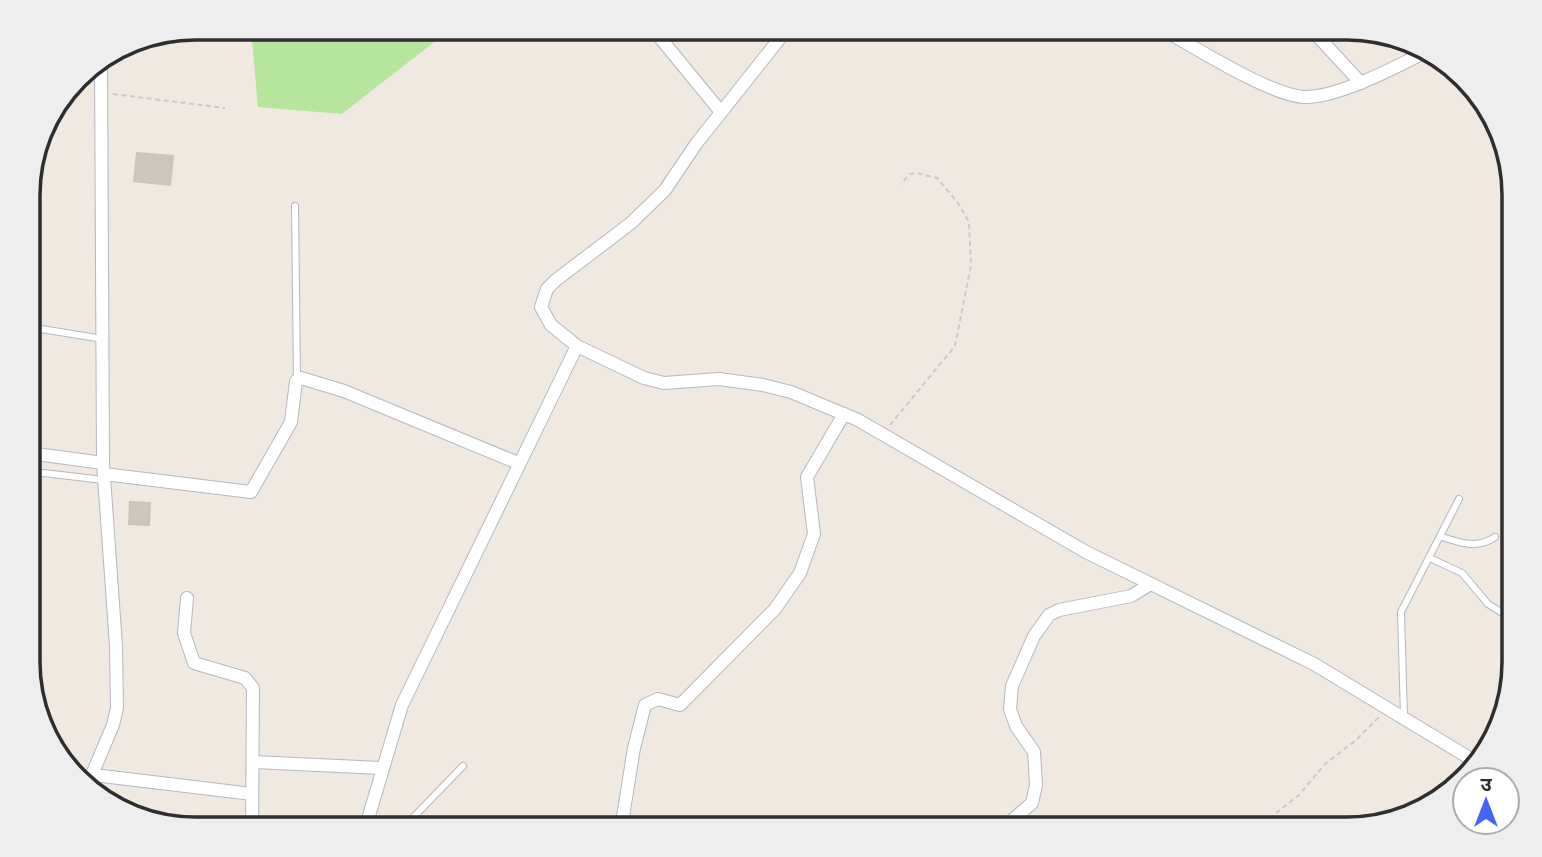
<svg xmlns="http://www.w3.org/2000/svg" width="1542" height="857" viewBox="0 0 1542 857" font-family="Montserrat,'Noto Sans Devanagari',sans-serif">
<rect width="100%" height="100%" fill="#efe9e1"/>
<path fill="#b6e59e" d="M251,28H452L342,114L258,107Z"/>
<g fill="#cbc7bf" stroke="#cbc5ba" stroke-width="2">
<path d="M137,153L173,156L170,185L134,181Z"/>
<path d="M130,502L150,503L149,525L129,524Z"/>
</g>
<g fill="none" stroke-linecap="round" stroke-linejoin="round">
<defs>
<g id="lane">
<path d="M295,206L297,379"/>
<path d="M29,327L103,339"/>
<path d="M29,475L44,473L103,480"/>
<path d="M1442,537C1460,543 1478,549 1495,537"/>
<path d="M1430,558L1462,573L1488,604L1514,620"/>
<path d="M1404,717L1401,612L1459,499"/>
<path d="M402,829L463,766"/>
</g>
<g id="street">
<path d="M652,28L721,112"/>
<path d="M788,28L696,144L665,190L631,223L556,280L547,289L541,307L551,325L577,346L644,378L664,383L719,379L763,385L791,392L858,420L1086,552L1314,664L1476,762"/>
<path d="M1160,28C1193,46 1269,95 1304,97C1338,98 1398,66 1429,50"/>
<path d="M1310,28L1361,83"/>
<path d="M29,453L103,463"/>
<path d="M104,474L251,492L291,422L296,381L301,378L344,391L518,463"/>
<path d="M187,598L184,633L194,663L245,678L253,688L252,829"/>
<path d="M253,762L381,768"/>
<path d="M94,775L252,794"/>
<path d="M88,784L113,725L117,708L116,646L103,463L101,60"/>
<path d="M365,829L402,705L577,346"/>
<path d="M621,829L634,748L645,705L658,699L680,705L775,609L800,573L814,534L807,477L844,414"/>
<path d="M1002,829L1032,803L1036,785L1034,752L1016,726L1010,709L1012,686L1034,636L1049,615L1059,610L1131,596L1149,585"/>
</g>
</defs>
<use href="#lane" stroke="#b4b7c1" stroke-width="8"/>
<use href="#street" stroke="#b4b7c1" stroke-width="14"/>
<g stroke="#c9c9c9" stroke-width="2" stroke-dasharray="5 3.5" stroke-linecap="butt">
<path d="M113,94L225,108"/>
<path d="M890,425L955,346L971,265L969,222L958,203L937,178L917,173L910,174L901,184"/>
<path d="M1256,829L1299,795L1325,764L1355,741L1379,717"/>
</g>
<use href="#lane" stroke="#fff" stroke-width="6"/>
<use href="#street" stroke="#fff" stroke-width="12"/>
</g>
<path d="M0 0H1542V857H0ZM195 40H1347A155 155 0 0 1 1502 195V662A155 155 0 0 1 1347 817H195A155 155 0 0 1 40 662V195A155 155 0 0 1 195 40Z" fill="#eee" fill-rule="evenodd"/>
<path fill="none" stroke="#2e2e2e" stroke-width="3.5" d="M195 40H1347A155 155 0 0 1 1502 195V662A155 155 0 0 1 1347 817H195A155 155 0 0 1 40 662V195A155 155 0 0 1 195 40Z"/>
<g transform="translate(1486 801)"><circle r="33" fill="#ffffff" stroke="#ababab" stroke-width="2"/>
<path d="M0-5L12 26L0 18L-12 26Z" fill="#4264fb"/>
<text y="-10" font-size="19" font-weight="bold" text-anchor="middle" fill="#2e2e2e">उ</text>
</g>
</svg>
